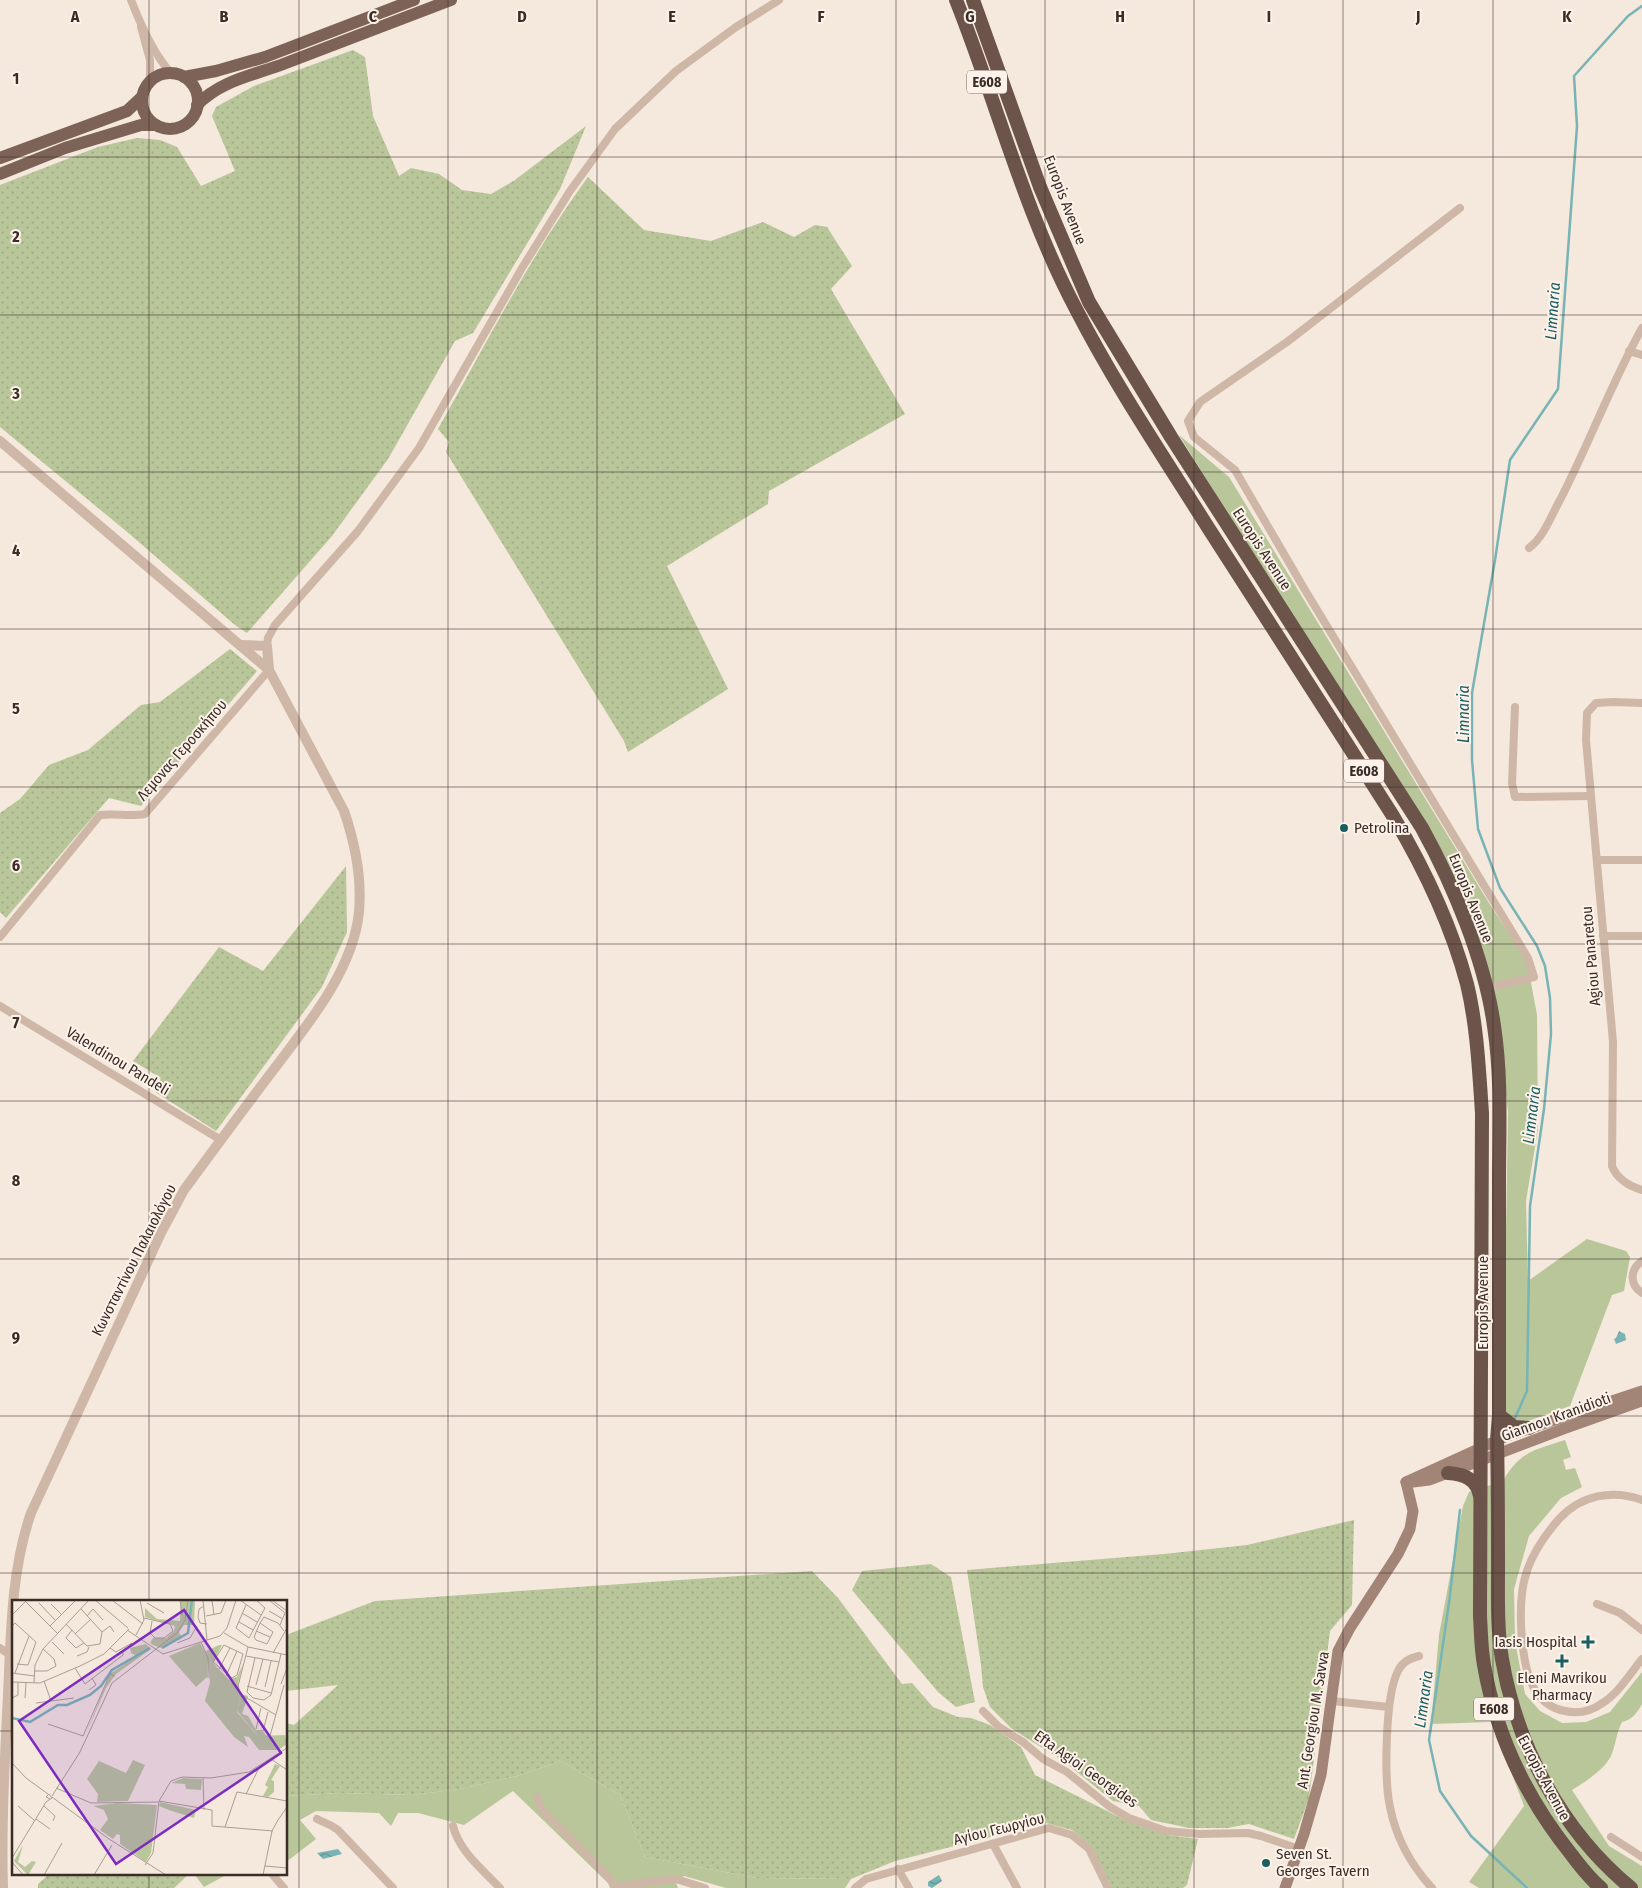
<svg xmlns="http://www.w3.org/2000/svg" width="1642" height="1888" viewBox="0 0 1642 1888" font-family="'Fira Sans Condensed',sans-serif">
<defs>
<pattern id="grass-dots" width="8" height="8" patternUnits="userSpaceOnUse" patternTransform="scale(1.25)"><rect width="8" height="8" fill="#b8c69a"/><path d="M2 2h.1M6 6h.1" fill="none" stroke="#9faa85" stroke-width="1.8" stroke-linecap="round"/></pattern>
<pattern id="water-waves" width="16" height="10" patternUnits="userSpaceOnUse" patternTransform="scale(1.25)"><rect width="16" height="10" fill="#78b4b5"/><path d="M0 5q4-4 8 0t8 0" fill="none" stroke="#639393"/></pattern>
</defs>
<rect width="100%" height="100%" fill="#f5e8dc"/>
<g fill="url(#grass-dots)">
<path d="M353,50L365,57L373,116L399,176L411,168L439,174L462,190L491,194L515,180L586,126L560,189L473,333L455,341L388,459L369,485L332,536L247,633L235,625L126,531L0,427V185L98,147L137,138L160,140L177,147L201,186L235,171L212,116L216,107L254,86Z"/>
<path d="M588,177L644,230L711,241L763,222L794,237L815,225L827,227L852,266L831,289L905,414L769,491L768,504L667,566L728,689L628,752L624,741L446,452L449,442L438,429C486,344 530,256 588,177Z"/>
<path d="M230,649L257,671L141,806L109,798L6,918L0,912V813L20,799L49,765L88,750L141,705L160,702Z"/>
<path d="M346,866L347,932L322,987L216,1131L154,1091L161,1078L133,1061L219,947L263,971Z"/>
<path d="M1354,1520L1352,1605L1330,1631L1309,1798L1294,1839L1249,1824L1227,1828H1189L1151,1820L1139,1806L1113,1801L1062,1760L1012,1729L990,1707L983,1687L981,1665L967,1570L1164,1554L1247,1545Z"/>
<path d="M931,1564L951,1577L975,1702L956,1707L938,1692L852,1590L862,1571Z"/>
<path d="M812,1571L838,1598L902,1684L912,1683L933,1707L958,1717L971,1718L990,1725L1021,1747L1035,1775L1127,1821L1167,1835L1198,1839L1187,1885L1183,1888H1112L1092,1847L1072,1830L1046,1823L895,1861L851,1879L757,1878L645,1857L620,1795L561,1761L517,1776L460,1789L413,1795L340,1793L286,1796V1723L294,1725L338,1685L286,1691V1635L375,1601Z"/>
<path d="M49,1874H189L174,1888H38V1884Z"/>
</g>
<g fill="#b8c69a">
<path d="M1179,435L1229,477L1489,903L1527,961L1537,1015L1538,1129L1526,1201L1528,1281L1587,1239L1626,1251L1630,1257L1624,1291L1612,1295L1570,1406L1517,1425L1505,1414L1504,1350L1508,1112L1497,1013L1439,855Z"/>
<path d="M1565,1440L1571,1457L1563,1460L1566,1470L1575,1468L1582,1487L1561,1498L1529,1536L1514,1589L1515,1641L1525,1694L1540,1711L1562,1723L1586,1722L1610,1712L1642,1672V1704C1637,1713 1632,1720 1622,1722C1616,1733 1616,1745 1611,1756C1603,1771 1586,1781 1572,1790L1609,1846L1642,1866V1888H1479L1469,1882L1524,1806L1492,1722L1431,1724L1439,1635L1463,1506L1469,1492L1503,1481C1520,1451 1535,1450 1565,1440Z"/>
<path d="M561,1761L620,1795L645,1857L757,1878L851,1879L845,1888H726L684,1876L675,1880L678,1888H610L608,1883L513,1791L464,1825L418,1813H398L391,1826L379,1813L316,1811L300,1820L316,1839L286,1862V1796L340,1793L413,1795L460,1789L517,1776Z"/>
<path d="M194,1874H228L204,1887Z"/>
</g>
<g fill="url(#water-waves)">
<path d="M1619,1331L1625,1334L1626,1340L1616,1344L1614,1339L1616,1338Z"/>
<path d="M338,1849L342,1854L323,1859L317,1853Z"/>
<path d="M939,1875L942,1881L932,1888L928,1886V1882Z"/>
</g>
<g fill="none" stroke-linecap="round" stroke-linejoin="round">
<g stroke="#78b4b5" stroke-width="2.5">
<path d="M1515,1418L1527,1391L1530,1206L1544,1109L1551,1034L1550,998L1545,966L1537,946L1500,888L1478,829L1472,760V693L1495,560L1510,460L1558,389L1577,126L1574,76L1628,16L1642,6"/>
<path d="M1460,1510L1449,1603L1429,1740L1440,1791L1471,1836L1527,1888"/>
</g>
<g stroke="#ceb7a6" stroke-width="8">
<path d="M131,0C140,23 155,56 171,73"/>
<path d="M141,27L150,60V82"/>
<path d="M1460,208L1287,342L1200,402L1188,421L1194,437L1235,470L1305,590L1528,958L1534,977L1487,988"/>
<path d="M1629,351L1642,355"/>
<path d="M1529,548C1544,537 1551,516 1560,500C1589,444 1611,384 1642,328"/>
<path d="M267,646L268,638L275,625L358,531L419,448L522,268L570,191L615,129L676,71L736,27L779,0"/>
<path d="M1642,703L1613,702L1596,703L1587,713L1586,740L1613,1042L1612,1166C1617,1179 1629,1186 1642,1190"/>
<path d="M1515,707L1512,783L1515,797L1591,796"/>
<path d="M1597,860H1642"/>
<path d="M1603,936H1642"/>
<path d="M0,937L100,815C115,813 130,817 145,814L269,670"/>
<path d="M0,1006L221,1140"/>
<path d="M1642,1261C1629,1270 1630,1285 1642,1293"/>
<path d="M1642,1500C1612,1489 1581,1495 1559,1519C1545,1535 1532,1554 1526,1574C1517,1602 1520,1665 1535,1690C1542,1701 1553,1709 1565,1711C1578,1714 1591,1711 1601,1704C1618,1694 1630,1674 1642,1659"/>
<path d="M1597,1604L1620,1613L1642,1630"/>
<path d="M0,1648L10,1655"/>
<path d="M1419,1656C1410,1658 1402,1662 1398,1671C1385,1696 1384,1779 1390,1807C1396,1838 1411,1865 1432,1888"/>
<path d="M1332,1701L1389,1707"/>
<path d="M983,1711L999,1727L1023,1742L1043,1759L1067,1772L1110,1807L1129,1818L1166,1831L1199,1834L1248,1833L1261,1836L1299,1849"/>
<path d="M538,1797L539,1804L545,1813L609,1877L616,1888"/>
<path d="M317,1819L332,1826L338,1830L393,1888"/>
<path d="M453,1826C459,1851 483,1870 500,1888"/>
<path d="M1611,1837L1642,1857"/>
<path d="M993,1844L1017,1888"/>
<path d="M898,1869L909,1888"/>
<path d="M272,1874L284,1888"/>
<path d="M615,1888L631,1884L676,1879L705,1888"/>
<path d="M855,1888L866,1879L1049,1828L1072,1835L1089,1849L1108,1888"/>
</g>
<g stroke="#ceb7a6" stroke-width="10">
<path d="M0,441L269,670"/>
<path d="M3,1888C1,1823 5,1758 8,1694C11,1633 11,1571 31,1513L161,1233L184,1190C212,1152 240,1114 268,1077C303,1030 353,973 359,912C362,878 355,843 344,811L269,670L267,646L241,645"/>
</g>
<g stroke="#a28577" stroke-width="11">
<path d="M1406,1482L1507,1436L1642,1391"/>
<path d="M1413,1482L1429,1480L1563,1429L1642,1401"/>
<path d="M1285,1888L1304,1834L1321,1775L1338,1651L1350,1628L1398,1554L1410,1529L1413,1511L1406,1482"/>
</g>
<g stroke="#7d6357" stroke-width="12">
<circle cx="170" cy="101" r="28"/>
<path d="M184,77L216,71L265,57L414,0"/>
<path d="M197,105C221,80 255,75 286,63C341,42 396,21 451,0"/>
<path d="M0,158L127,111L142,97"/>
<path d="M0,174L65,148L131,128L141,125H156"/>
</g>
<g stroke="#6c544a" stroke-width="14">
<path d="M956,0C997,103 1024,211 1076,309C1115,385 1163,456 1209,529C1270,624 1332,720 1393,816C1424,868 1451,924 1467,984C1477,1025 1479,1070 1482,1113L1480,1616C1481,1632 1481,1649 1484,1665C1496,1735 1527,1799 1571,1854C1580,1866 1589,1878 1601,1888"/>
<path d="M973,0L1040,187L1089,302L1171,437L1422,828C1454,886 1485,961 1494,1026C1502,1078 1499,1132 1499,1184C1499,1261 1499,1338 1499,1415L1497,1440C1498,1483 1498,1526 1498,1568C1498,1598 1497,1629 1502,1659C1517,1747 1562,1831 1631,1888"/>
<path d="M1499,1415L1514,1427L1529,1428"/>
<path d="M1448,1473C1464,1474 1477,1479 1480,1496"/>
</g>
</g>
<path fill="none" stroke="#3a2d28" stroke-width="1" stroke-opacity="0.55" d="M149,0V1602M299,0V1888M448,0V1888M597,0V1888M746,0V1888M896,0V1888M1045,0V1888M1194,0V1888M1343,0V1888M1493,0V1888M0,157H1642M0,315H1642M0,472H1642M0,629H1642M0,787H1642M0,944H1642M0,1101H1642M0,1259H1642M0,1416H1642M0,1573H1642M0,1731H14M286,1731H1642M149,1874V1888"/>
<g fill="#195e60" stroke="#fcf2e9" stroke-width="2">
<circle cx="1344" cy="828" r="5"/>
<path d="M1585.5 1634.5h5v5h5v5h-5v5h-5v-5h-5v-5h5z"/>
<path d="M1559.5 1653.5h5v5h5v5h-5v5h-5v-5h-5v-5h5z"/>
<circle cx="1266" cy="1863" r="5"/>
</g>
<g text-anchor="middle" stroke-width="4" stroke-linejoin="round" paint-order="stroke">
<g fill="#fcf2e9" stroke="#746862" stroke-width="1">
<rect x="967" y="70.5" width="40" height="23" rx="4"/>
<rect x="1344" y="759.5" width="40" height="23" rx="4"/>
<rect x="1474" y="1697.5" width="40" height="23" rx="4"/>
</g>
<g font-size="14" font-weight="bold" fill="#3a2d28">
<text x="987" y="87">E608</text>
<text x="1364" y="776">E608</text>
<text x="1494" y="1714">E608</text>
</g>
<g font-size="15" fill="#3a2d28" stroke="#fcf2e9">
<text transform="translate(1065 200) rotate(69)" y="5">Europis Avenue</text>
<text transform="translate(1262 549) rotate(57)" y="5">Europis Avenue</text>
<text transform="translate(182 750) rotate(-49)" y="5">Λεμονας Γεροσκήπου</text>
<text transform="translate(1471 898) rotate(68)" y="5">Europis Avenue</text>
<text transform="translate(1591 956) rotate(-95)" y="5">Agiou Panaretou</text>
<text transform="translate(118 1061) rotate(31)" y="5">Valendinou Pandeli</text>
<text transform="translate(134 1260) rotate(-63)" y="5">Κωνσταντίνου Παλαιολόγου</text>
<text transform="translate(1483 1303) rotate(-90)" y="5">Europis Avenue</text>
<text transform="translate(1556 1417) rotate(-20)" y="5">Giannou Kranidioti</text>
<text transform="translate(1313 1720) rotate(-81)" y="5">Ant. Georgiou M. Savva</text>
<text transform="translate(1086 1769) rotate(35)" y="5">Efta Agioi Georgides</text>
<text transform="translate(1544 1778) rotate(62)" y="5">Europis Avenue</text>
<text transform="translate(999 1829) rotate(-14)" y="5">Αγίου Γεωργίου</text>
</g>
<g font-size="15" fill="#3a2d28" stroke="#fcf2e9" text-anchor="start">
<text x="1354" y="833">Petrolina</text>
<text x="1577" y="1647" text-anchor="end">Iasis Hospital</text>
<text x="1562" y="1683" text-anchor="middle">Eleni Mavrikou<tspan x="1562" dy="17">Pharmacy</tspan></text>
<text x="1276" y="1859">Seven St.<tspan x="1276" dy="17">Georges Tavern</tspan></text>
</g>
<g font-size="16" font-style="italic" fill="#195e60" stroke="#fcf2e9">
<text transform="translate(1552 311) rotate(-86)" y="6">Limnaria</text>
<text transform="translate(1463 714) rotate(-90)" y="6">Limnaria</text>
<text transform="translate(1531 1115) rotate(-83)" y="6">Limnaria</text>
<text transform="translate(1423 1699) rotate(-82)" y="6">Limnaria</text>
</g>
</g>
<g transform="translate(12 1600)">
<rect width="275" height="275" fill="#f5e8dc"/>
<path d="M188,43L195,56V77L184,87L157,56ZM207,45H210L201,63L224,87L228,98L225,112L246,136L273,135L275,144L266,150H247L237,137L232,136L236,147L222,137L193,101L198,82L194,51ZM121,160L133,165L116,201L85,202L86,194L75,179L87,161L114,173ZM263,164L268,166L259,180L262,181V192L256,197L251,196L256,187L253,185ZM171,178L190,179L189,190L174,189L173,184L159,183ZM148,202L184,210L182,218L157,210L147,206ZM105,203L145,205L139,253L134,262L108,244V235L105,234L101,239L88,230L96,219L92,210L81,206Z" fill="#b8c69a"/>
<path d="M11,245L6,262L13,267L20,261L24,262L16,275L2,261Z" fill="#b8c69a"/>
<path d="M169,0H183L182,25H172L167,32L170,38L162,42L148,48L141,45L138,43L141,38H154L162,31L163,26L133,17V8L145,19L168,21ZM134,44L139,49L104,74L94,88L73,136L98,74L125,56L119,53L118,48ZM231,64L226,83L229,94L236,96L230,114L236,116L244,130H250L256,138L246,136L225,111L228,98L218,79L225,77Z" fill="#b8c69a"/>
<path fill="none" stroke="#78b4b5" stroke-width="2.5" d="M150,48L176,33L180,0M0,118L18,122L46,105H55L78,95L89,86L100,70L138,48"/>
<path fill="none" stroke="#aa9d94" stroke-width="1" d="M83,0L116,28M100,0L131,24M168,0L170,15M191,0L195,40M200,0L202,15M228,0L249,15M257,0L273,13L268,25M260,0L275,11M14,2L45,33M27,3L44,21M135,3L152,13M39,4L50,15M234,5L224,28L237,38L253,8L244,0M192,6L187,9L186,17L188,23L195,24M257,11L271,19M230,13L245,22M0,15L15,0M75,16L81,9L91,20M194,16L209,13L214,0M132,18L158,24L161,31L152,38H143L138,33L140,21M227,22L241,30M248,23L261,32L255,44L244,40L242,37L248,23L252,17L266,23L272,31M54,24L75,46L88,44L90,32L69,9M0,26L3,23L24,42L16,65L5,64M38,26L64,0M60,30L54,38L64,48L72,43M115,30L151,54M244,31L258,37M90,32L98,26L102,32M212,33L236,47L275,55M63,34L78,20M124,35L132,20L128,0M40,42L52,54M189,42L196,58V78M165,43L178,38L185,26M212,45L231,54L225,75L220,78L201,62ZM236,47L226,86L228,94L264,115M98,48L104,52L120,43L117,46M261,53L275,28M151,54L208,36L215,28L224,0M65,56L75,52L77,47M234,56L267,62M243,58L235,92L241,98L252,100L259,95L269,54M63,68L73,84L111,55V50M207,69L218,48M22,71H35L44,66L42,59L31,49M0,73L22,76M3,73L17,36M214,76L225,51M32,81L39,101M0,82L28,83L68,66L92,54L117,29M22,83L23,65L31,49L77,0M269,84L275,68M244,85L251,59M235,86L259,93M253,87L259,61M77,90L84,85L80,78M0,98L6,95V83M13,98L14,83M24,103L62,98M36,124L71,136L98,74L103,76M244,129L249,108M251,131L256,112M258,136L272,85M259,159L275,170M0,163L14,178L36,194M191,178L192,210M44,188L79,203L146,202M234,194L248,166M40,196L68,152L100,83L165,33L173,20L176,0M40,197L97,239L154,275M147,201L200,210V226L261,231M6,206L23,221M32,206L43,216L41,221M24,219L38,229M266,220L275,207M213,227L225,192L275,201M0,258L34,202L40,198L37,194L34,197L38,199M0,262L11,275M133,265L141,253L147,201L159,181L170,177L199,178L237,172L275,148M253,266L275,268M32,275L50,243M82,275L100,245M251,275L260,231L266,220"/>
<path fill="#7b2cbf" fill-opacity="0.15" stroke="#7b2cbf" stroke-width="2.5" d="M172,10L269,153L104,264L7,121Z"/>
<rect width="275" height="275" fill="none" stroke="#3a2d28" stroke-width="2.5"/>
</g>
<g font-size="16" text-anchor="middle" font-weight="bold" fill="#3a2d28" stroke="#fcf2e9" stroke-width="4" stroke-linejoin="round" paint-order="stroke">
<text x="75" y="22">A</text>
<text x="224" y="22">B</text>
<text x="373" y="22">C</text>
<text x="522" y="22">D</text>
<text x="672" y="22">E</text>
<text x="821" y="22">F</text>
<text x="970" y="22">G</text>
<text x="1120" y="22">H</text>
<text x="1269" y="22">I</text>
<text x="1418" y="22">J</text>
<text x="1567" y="22">K</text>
<text x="16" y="84">1</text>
<text x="16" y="242">2</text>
<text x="16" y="399">3</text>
<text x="16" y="556">4</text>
<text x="16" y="714">5</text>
<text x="16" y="871">6</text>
<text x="16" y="1028">7</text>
<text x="16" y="1186">8</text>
<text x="16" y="1343">9</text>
</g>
</svg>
